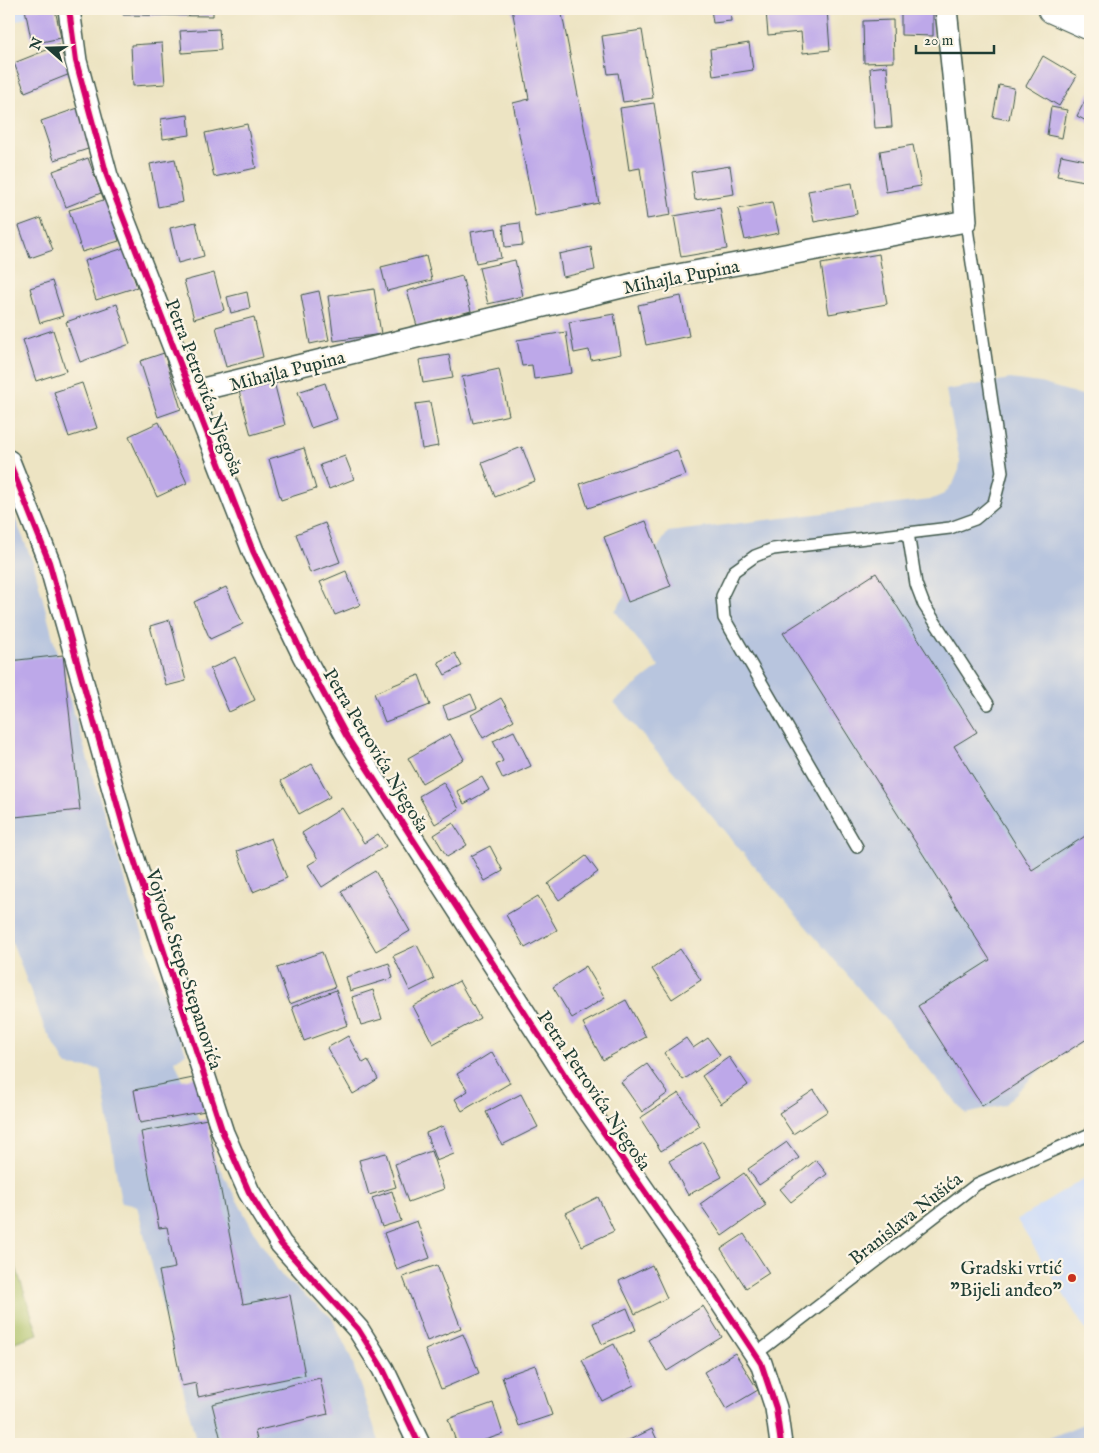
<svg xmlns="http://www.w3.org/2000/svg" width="1099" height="1453" viewBox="0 0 1099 1453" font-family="'IM FELL English',serif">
<rect width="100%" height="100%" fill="#fcf5e5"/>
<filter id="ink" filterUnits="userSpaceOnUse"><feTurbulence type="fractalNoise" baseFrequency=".02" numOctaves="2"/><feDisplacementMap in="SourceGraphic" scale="10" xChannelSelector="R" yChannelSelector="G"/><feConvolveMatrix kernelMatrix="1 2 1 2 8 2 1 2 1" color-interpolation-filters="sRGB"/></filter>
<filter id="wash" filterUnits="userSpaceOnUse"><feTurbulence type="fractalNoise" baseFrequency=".0096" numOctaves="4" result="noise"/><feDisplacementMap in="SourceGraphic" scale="20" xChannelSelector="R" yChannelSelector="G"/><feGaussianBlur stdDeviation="1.12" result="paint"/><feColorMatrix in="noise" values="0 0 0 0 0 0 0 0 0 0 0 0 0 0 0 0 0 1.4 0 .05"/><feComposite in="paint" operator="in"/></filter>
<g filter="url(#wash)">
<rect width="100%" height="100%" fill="#ede4c3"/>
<g fill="#ccdbf9">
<path d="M9,9H44V10L9,24Z"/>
<path d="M1090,1175V1337L1017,1220Z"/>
</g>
<g fill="#b8c5de">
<path d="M1010,379L1040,383L1082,395L1090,394V1021L1004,1105L966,1114L614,702L659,667L615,611L668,532L930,500L944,494L954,482L959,470L960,461L946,390Z"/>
<path d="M9,503L34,565L65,684L126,885L154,967L186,1053L175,1061L214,1158L257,1237L281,1275L332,1318L350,1356L380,1444H197L137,1206L121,1203L100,1069L67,1066L45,1029L9,934Z"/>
<path d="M1090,1421V1444H1035Z"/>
</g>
<path fill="#aabf63" stroke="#647e4c" d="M9,1246L38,1334L9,1344Z"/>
<g id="blocks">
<g fill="#bda8e9">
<path d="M25,9H55L61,38L32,44Z"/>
<path d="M123,9H213V16L123,15Z"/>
<path d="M512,9H561L599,203L535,216L513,103L529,99Z"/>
<path d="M711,9H730L731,21L713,23Z"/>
<path d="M794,9H827L830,50L803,53L801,32L768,35L766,11Z"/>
<path d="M901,9H933V36L901,35Z"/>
<path d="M893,20L894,62L864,63L863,21Z"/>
<path d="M219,29L221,50L182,53L180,31Z"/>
<path d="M642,30L653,98L623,102L618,73L608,74L602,36Z"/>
<path d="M162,43L165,84L133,86L131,45Z"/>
<path d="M749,43L753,70L713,76L710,49Z"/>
<path d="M59,45L70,74L25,92L14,63Z"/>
<path d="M1043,56L1077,76L1059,106L1026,86Z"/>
<path d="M887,66L892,127L875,128L870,68Z"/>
<path d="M999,85L1014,88L1009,120L993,117Z"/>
<path d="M1090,91V123L1077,116Z"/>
<path d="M654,103L671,215L647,219L640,168L629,170L620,108Z"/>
<path d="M1051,107L1067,110L1062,138L1047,135Z"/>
<path d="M78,108L91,148L54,160L41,121Z"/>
<path d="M188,115L190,135L163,139L161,119Z"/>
<path d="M247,124L256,168L214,177L205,133Z"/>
<path d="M913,145L921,186L886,192L880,151Z"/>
<path d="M1061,155L1090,161V182L1057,176Z"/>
<path d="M88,158L101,193L66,207L53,171Z"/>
<path d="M175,159L183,202L158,207L150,164Z"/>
<path d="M730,166L734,194L695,200L691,172Z"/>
<path d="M852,183L857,214L814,222L808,191Z"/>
<path d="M107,199L119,241L82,252L69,210Z"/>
<path d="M772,202L779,233L745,240L738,209Z"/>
<path d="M720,208L727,249L681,257L674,216Z"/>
<path d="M41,218L53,250L30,258L19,226Z"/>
<path d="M196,222L204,256L178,263L170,228Z"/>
<path d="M520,223L523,245L505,247L503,225Z"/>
<path d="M496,228L501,258L476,263L471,232Z"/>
<path d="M591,247L595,270L563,277L559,254Z"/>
<path d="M124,248L137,287L96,300L84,261Z"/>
<path d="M879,254L887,304L829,314L821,264Z"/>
<path d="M426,256L432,280L387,291L381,267Z"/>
<path d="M515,260L523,296L488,304L479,268Z"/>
<path d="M214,273L224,310L194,319L184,281Z"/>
<path d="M462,276L471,311L417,326L407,291Z"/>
<path d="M52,281L63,316L40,323L30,288Z"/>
<path d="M374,289L381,334L334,341L328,296Z"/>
<path d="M319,291L329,340L310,344L301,295Z"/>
<path d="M247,292L250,308L231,313L227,297Z"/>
<path d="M681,296L689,336L646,345L638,305Z"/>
<path d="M117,304L130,344L80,362L66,322Z"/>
<path d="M614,314L621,354L591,360L589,350L574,353L569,322Z"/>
<path d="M254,317L263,357L226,367L216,327Z"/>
<path d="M53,330L66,371L36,381L23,340Z"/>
<path d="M566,332L572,373L534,379L532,365L522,366L517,340Z"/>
<path d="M164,353L181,409L158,417L140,361Z"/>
<path d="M449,355L453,378L423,383L419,360Z"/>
<path d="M499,369L509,415L473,423L462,377Z"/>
<path d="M274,382L285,425L251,435L239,391Z"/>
<path d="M82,383L97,428L69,437L54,392Z"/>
<path d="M325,383L337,419L311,428L298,392Z"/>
<path d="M430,402L438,446L422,449L415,404Z"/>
<path d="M159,422L187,483L157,497L129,436Z"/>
<path d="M522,447L535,481L495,497L482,463Z"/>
<path d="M304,448L316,489L281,500L269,459Z"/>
<path d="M677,450L686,475L588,508L580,484Z"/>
<path d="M345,456L354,479L329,489L320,465Z"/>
<path d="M646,521L671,586L628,602L604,537Z"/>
<path d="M325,523L340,562L310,573L296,534Z"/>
<path d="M346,571L360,605L335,615L320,582Z"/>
<path d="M876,573L977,732L954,746L1032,870L1090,833V1037L982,1106L918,1006L990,960L783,633Z"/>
<path d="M226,587L243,624L210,639L194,602Z"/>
<path d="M170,620L186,681L166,686L150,626Z"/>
<path d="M455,653L462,666L445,675L438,662Z"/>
<path d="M63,655L80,810L15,817L9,763V661Z"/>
<path d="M235,657L255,700L229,712L210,669Z"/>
<path d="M419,675L430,705L385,722L374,693Z"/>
<path d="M471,694L477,708L448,719L443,706Z"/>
<path d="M501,698L514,720L483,738L471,715Z"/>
<path d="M514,731L531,766L503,779L496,765L503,761L493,741Z"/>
<path d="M450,734L464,759L422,783L408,758Z"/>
<path d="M312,764L330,797L299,814L281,781Z"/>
<path d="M482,777L489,790L464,804L457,791Z"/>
<path d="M443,782L459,809L435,824L419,796Z"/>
<path d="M342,808L364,843L378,834L386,846L322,887L308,865L318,859L302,833Z"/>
<path d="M453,823L467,845L447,857L434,835Z"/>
<path d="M271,838L287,878L253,892L237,851Z"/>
<path d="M490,846L503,871L485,881L471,856Z"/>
<path d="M586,856L598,872L559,900L548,884Z"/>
<path d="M375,871L410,931L376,951L341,891Z"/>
<path d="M538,896L557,930L525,948L506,915Z"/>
<path d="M417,945L434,979L410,991L393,956Z"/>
<path d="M680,949L701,980L672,999L652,969Z"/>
<path d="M322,952L335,987L290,1004L277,968Z"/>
<path d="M389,963L393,978L350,991L346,977Z"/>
<path d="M586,966L605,998L572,1018L553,987Z"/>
<path d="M459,981L480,1018L433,1044L413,1006Z"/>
<path d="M336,990L348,1025L304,1041L292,1007Z"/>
<path d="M373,990L382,1019L361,1025L352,997Z"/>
<path d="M626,1000L646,1037L603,1060L583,1023Z"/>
<path d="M348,1036L363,1063L368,1060L378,1079L353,1094L327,1048Z"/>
<path d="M686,1038L693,1048L708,1038L720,1055L683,1080L664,1053Z"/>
<path d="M492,1052L510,1083L462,1111L455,1099L468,1091L457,1074Z"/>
<path d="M729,1057L748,1085L721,1104L702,1076Z"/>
<path d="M647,1064L668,1093L642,1112L621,1082Z"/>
<path d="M198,1077L205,1111L140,1123L134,1090Z"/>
<path d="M814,1090L828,1111L793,1134L779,1113Z"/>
<path d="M679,1093L700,1126L661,1151L640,1118Z"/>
<path d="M521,1094L538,1127L502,1145L486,1112Z"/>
<path d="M207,1119L243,1304L290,1295L305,1375L198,1397L196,1383L182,1386L159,1271L175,1268L167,1227L159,1228L141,1132Z"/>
<path d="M443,1126L454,1154L436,1161L426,1133Z"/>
<path d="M703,1142L722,1177L688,1195L669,1161Z"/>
<path d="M787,1142L799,1158L759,1185L748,1169Z"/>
<path d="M431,1151L444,1189L408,1202L395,1164Z"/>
<path d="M386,1153L396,1187L369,1195L359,1160Z"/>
<path d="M816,1160L827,1174L791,1202L780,1189Z"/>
<path d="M744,1173L766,1205L722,1236L700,1204Z"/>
<path d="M392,1191L401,1221L382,1227L372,1198Z"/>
<path d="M598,1197L614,1231L582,1246L566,1213Z"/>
<path d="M417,1221L430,1258L397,1270L384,1233Z"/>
<path d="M744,1234L769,1273L746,1288L721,1249Z"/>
<path d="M437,1265L461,1328L427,1341L403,1277Z"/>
<path d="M652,1265L667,1298L635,1314L619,1281Z"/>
<path d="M703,1306L722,1337L667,1371L648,1340Z"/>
<path d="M627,1308L636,1330L602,1344L593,1323Z"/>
<path d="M463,1334L479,1373L441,1389L425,1350Z"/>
<path d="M614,1344L634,1385L602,1401L582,1360Z"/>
<path d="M735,1353L758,1390L726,1409L704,1372Z"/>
<path d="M535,1365L552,1415L519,1426L502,1377Z"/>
<path d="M320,1378L328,1414L255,1431L258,1444H222L212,1404Z"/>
<path d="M493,1403L503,1434L473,1444H457L448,1419Z"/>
<path d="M652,1429L659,1444H621Z"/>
</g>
</g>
</g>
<g filter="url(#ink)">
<use href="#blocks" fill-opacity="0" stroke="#3e5649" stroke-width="1"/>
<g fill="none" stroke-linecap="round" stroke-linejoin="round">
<defs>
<g id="lane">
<path d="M908,533L916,584L924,605L988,704"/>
<path d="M857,847L724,618L722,596L734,571L755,556L773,549L950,528L975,519L994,503L1002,472L966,221"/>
<path d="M756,1354L977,1184L1090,1134"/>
</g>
<g id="street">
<path d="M69,9L76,61L107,176L253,551L303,655L347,737L575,1091L709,1284L761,1363L776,1408L781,1444"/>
<path d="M191,392L646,281L966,221L960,141L946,9"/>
<path d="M9,461L49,562L125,832L223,1133L249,1192L281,1244L358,1329L383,1369L419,1444"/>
</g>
<path id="secondary" d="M1052,9L1090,26"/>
</defs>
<use href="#lane" stroke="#3e5649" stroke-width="14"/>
<use href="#street" stroke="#3e5649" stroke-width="24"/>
<use href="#secondary" stroke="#3e5649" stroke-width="30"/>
<use href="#lane" stroke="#fff" stroke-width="11"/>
<use href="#street" stroke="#fff" stroke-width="21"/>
<use href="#secondary" stroke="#fff" stroke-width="28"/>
<defs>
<g id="cycleway">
<path d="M69,9L76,61L107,176L253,551L303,655L347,737L575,1091L709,1284L761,1363L776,1408L781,1444"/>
<path d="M9,461L49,562L125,832L223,1133L249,1192L281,1244L358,1329L383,1369L419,1444"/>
</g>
</defs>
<use href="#cycleway" stroke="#fcf5e5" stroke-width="9"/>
<use href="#cycleway" stroke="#d6006c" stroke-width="6"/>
</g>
</g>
<circle fill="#c8321e" stroke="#fcf5e5" stroke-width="2" cx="1072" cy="1278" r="5"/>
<g text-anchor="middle" stroke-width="4.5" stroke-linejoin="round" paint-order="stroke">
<g font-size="19" fill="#1f3d34" stroke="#fcf5e5">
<text transform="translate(681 276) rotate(-11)" y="7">Mihajla Pupina</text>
<text transform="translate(287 370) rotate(-14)" y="7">Mihajla Pupina</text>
<text transform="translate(205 387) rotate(69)" y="7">Petra Petrovića Njegoša</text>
<text transform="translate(377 750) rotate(59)" y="7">Petra Petrovića Njegoša</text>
<text transform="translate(185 969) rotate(72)" y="7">Vojvode Stepe Stepanovića</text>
<text transform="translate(595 1090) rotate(56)" y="7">Petra Petrovića Njegoša</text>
<text transform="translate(905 1218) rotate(-38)" y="7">Branislava Nušića</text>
</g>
<g font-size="19" fill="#1f3d34" stroke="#fcf5e5" text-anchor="end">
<text x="1062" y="1274">Gradski vrtić<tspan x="1062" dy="22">"Bijeli anđeo"</tspan></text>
</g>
</g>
<rect width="1099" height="1453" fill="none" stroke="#fcf5e5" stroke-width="30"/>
<g transform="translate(48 48) rotate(290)" stroke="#fcf5e5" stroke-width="4" paint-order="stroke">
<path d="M0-4L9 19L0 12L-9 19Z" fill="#1f3d34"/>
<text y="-8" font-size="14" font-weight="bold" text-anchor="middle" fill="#1f3d34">N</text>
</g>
<path d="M916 45v8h78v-8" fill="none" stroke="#1f3d34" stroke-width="2.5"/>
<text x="924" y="45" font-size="15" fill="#1f3d34" stroke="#fcf5e5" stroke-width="4" paint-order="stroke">20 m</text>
</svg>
